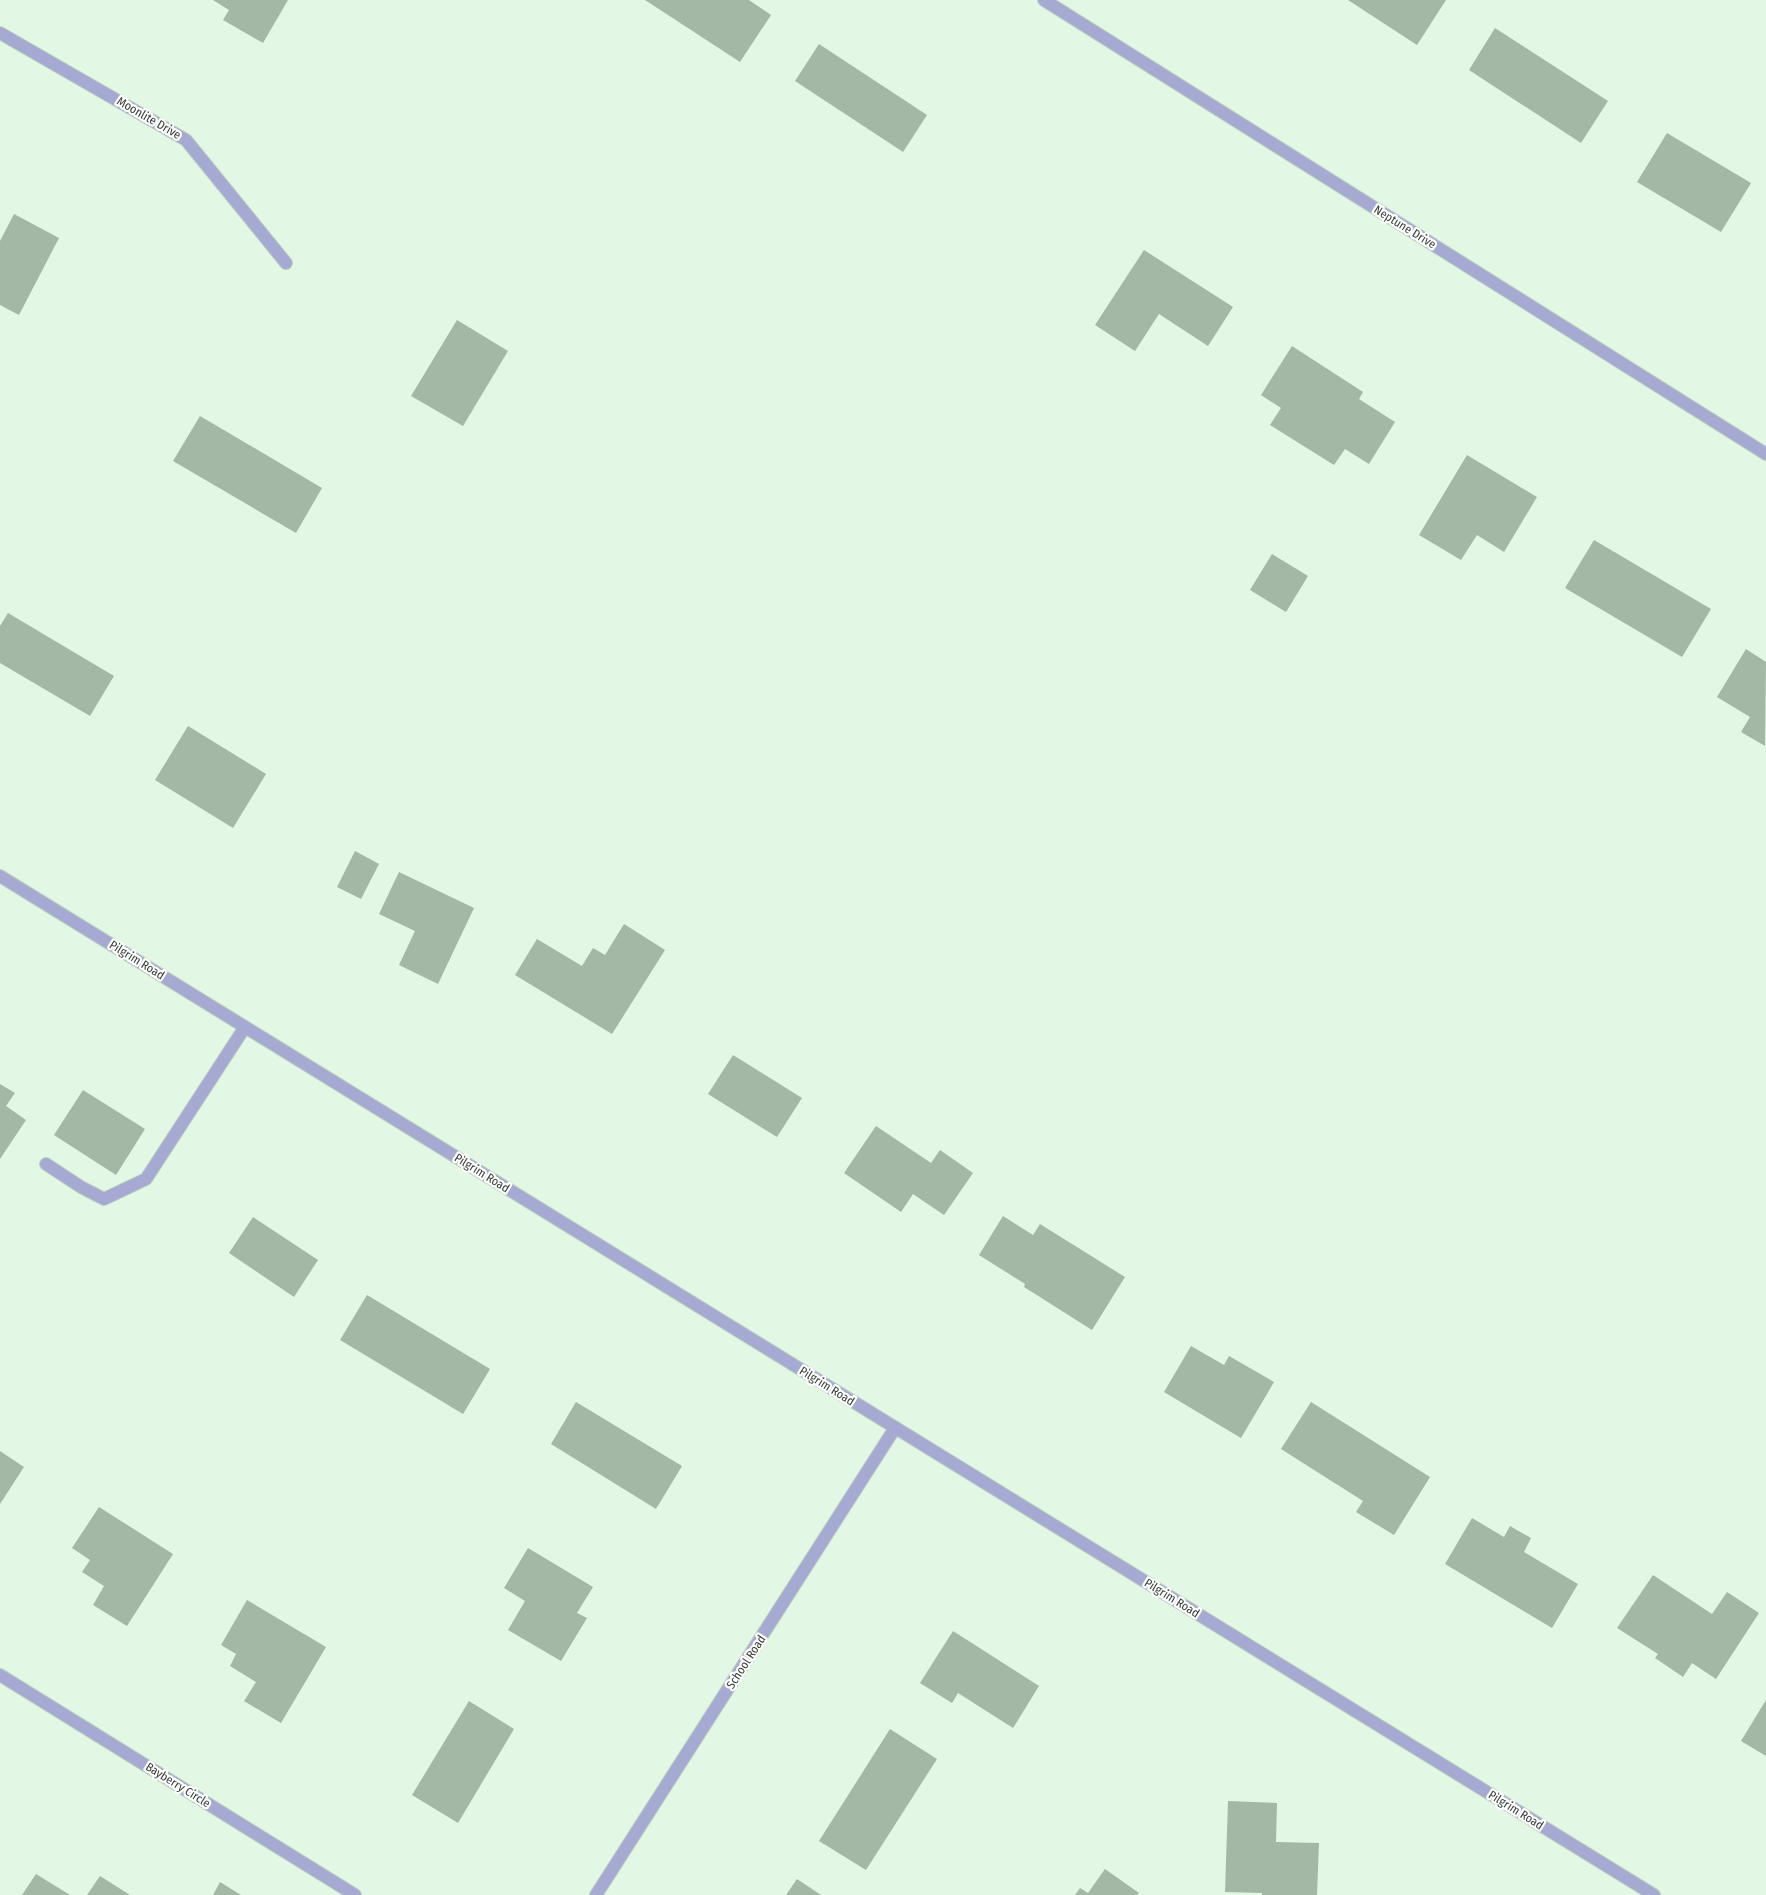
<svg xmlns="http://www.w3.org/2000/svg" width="1766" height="1895" viewBox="0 0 1766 1895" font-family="'Fira Sans Condensed',sans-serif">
<rect width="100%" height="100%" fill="#e2f7e4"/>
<g fill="#a4b8a6">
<path d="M213,0H288L263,43L223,20L229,10Z"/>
<path d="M645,0H749L771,15L740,62Z"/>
<path d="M1348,0H1446L1417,45Z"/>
<path d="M1495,28L1608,101L1581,143L1469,70Z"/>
<path d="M819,44L927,115L903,152L795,81Z"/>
<path d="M1667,133L1751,183L1721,232L1637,182Z"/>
<path d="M14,214L59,238L19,315L0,305V241Z"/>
<path d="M1144,250L1233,307L1208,346L1159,314L1135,351L1095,325Z"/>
<path d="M457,320L508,351L463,426L411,396Z"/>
<path d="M1292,346L1363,392L1359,399L1395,422L1369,464L1345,449L1334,465L1270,425L1281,408L1261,395Z"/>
<path d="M200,416L322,488L296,533L173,461Z"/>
<path d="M1467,455L1537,497L1504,552L1477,535L1461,560L1419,535Z"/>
<path d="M1594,540L1711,609L1682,657L1565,588Z"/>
<path d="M1272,554L1308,576L1286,612L1250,590Z"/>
<path d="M8,613L114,676L90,716L0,663V626Z"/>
<path d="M1746,649L1766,662L1765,746L1741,732L1750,717L1717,697Z"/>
<path d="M188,726L266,774L233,828L155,780Z"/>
<path d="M355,851L379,864L361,899L337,887Z"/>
<path d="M399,872L474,908L438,984L399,965L415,931L379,914Z"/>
<path d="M624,924L665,950L612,1034L515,975L537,939L582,966L593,948L605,955Z"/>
<path d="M733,1055L802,1098L777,1137L708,1094Z"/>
<path d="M0,1084L15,1093L6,1106L26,1120L0,1159Z"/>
<path d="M83,1090L145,1129L116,1175L54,1135Z"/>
<path d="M876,1126L931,1163L940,1150L973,1173L944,1215L913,1194L901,1212L844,1173Z"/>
<path d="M1003,1216L1033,1235L1040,1224L1125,1277L1092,1330L1024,1287L1025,1284L979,1255Z"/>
<path d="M253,1217L318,1260L294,1297L229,1253Z"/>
<path d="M367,1295L490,1369L463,1414L340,1340Z"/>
<path d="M1191,1346L1224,1365L1229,1356L1274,1382L1241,1438L1164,1392Z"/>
<path d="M576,1402L682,1466L656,1509L551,1444Z"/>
<path d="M1311,1402L1430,1477L1394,1535L1356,1512L1363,1501L1281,1449Z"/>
<path d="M0,1451L24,1467L0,1504Z"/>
<path d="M99,1507L173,1554L127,1626L93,1605L104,1586L82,1572L90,1560L72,1548Z"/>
<path d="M1472,1518L1504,1537L1510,1526L1531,1538L1524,1552L1578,1584L1552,1628L1445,1564Z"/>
<path d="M528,1548L593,1587L577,1613L587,1618L561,1661L508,1630L525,1601L504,1588Z"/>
<path d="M1653,1575L1712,1614L1727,1592L1759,1613L1716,1679L1692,1663L1683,1677L1655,1658L1658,1654L1617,1628Z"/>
<path d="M247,1600L326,1647L281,1723L244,1701L256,1682L230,1666L236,1654L221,1645Z"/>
<path d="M953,1631L1039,1686L1013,1728L958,1693L952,1703L920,1683Z"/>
<path d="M1766,1700V1756L1741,1741Z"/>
<path d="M469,1701L514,1729L458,1823L412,1795Z"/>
<path d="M890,1729L937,1759L866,1870L819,1841Z"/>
<path d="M1228,1801L1277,1803L1276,1842L1319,1843L1317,1895H1262V1893L1225,1892Z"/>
<path d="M1105,1869L1139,1893L1137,1895H1075L1080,1888L1088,1893Z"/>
<path d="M36,1874L70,1895H22Z"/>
<path d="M100,1876L130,1895H87Z"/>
<path d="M797,1879L821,1895H786Z"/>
<path d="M220,1882L241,1895H213Z"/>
</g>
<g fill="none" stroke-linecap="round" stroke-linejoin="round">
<defs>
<g id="minor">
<path d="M1044,0L1766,454"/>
<path d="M0,33L186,140L286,263"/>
<path d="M0,876L1654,1895"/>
<path d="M46,1164L81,1187L104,1199L146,1179L245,1027"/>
<path d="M0,1675L355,1895"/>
<path d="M596,1895L895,1428"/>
</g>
</defs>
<use href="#minor" stroke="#bfd2c1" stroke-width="14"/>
<use href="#minor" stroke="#a6a9d1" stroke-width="12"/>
</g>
<g text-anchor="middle" stroke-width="4.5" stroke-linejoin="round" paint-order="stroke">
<g font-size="12" fill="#353d36" stroke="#fefefe">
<text transform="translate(149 118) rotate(30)" y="4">Moonlite Drive</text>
<text transform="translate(1405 227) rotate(32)" y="4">Neptune Drive</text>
<text transform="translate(137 960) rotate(32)" y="4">Pilgrim Road</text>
<text transform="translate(482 1173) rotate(32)" y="4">Pilgrim Road</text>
<text transform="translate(827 1386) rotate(32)" y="4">Pilgrim Road</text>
<text transform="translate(1172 1598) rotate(32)" y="4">Pilgrim Road</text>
<text transform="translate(746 1662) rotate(-57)" y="4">School Road</text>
<text transform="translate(178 1785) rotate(32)" y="4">Bayberry Circle</text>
<text transform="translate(1516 1810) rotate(32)" y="4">Pilgrim Road</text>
</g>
</g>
</svg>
